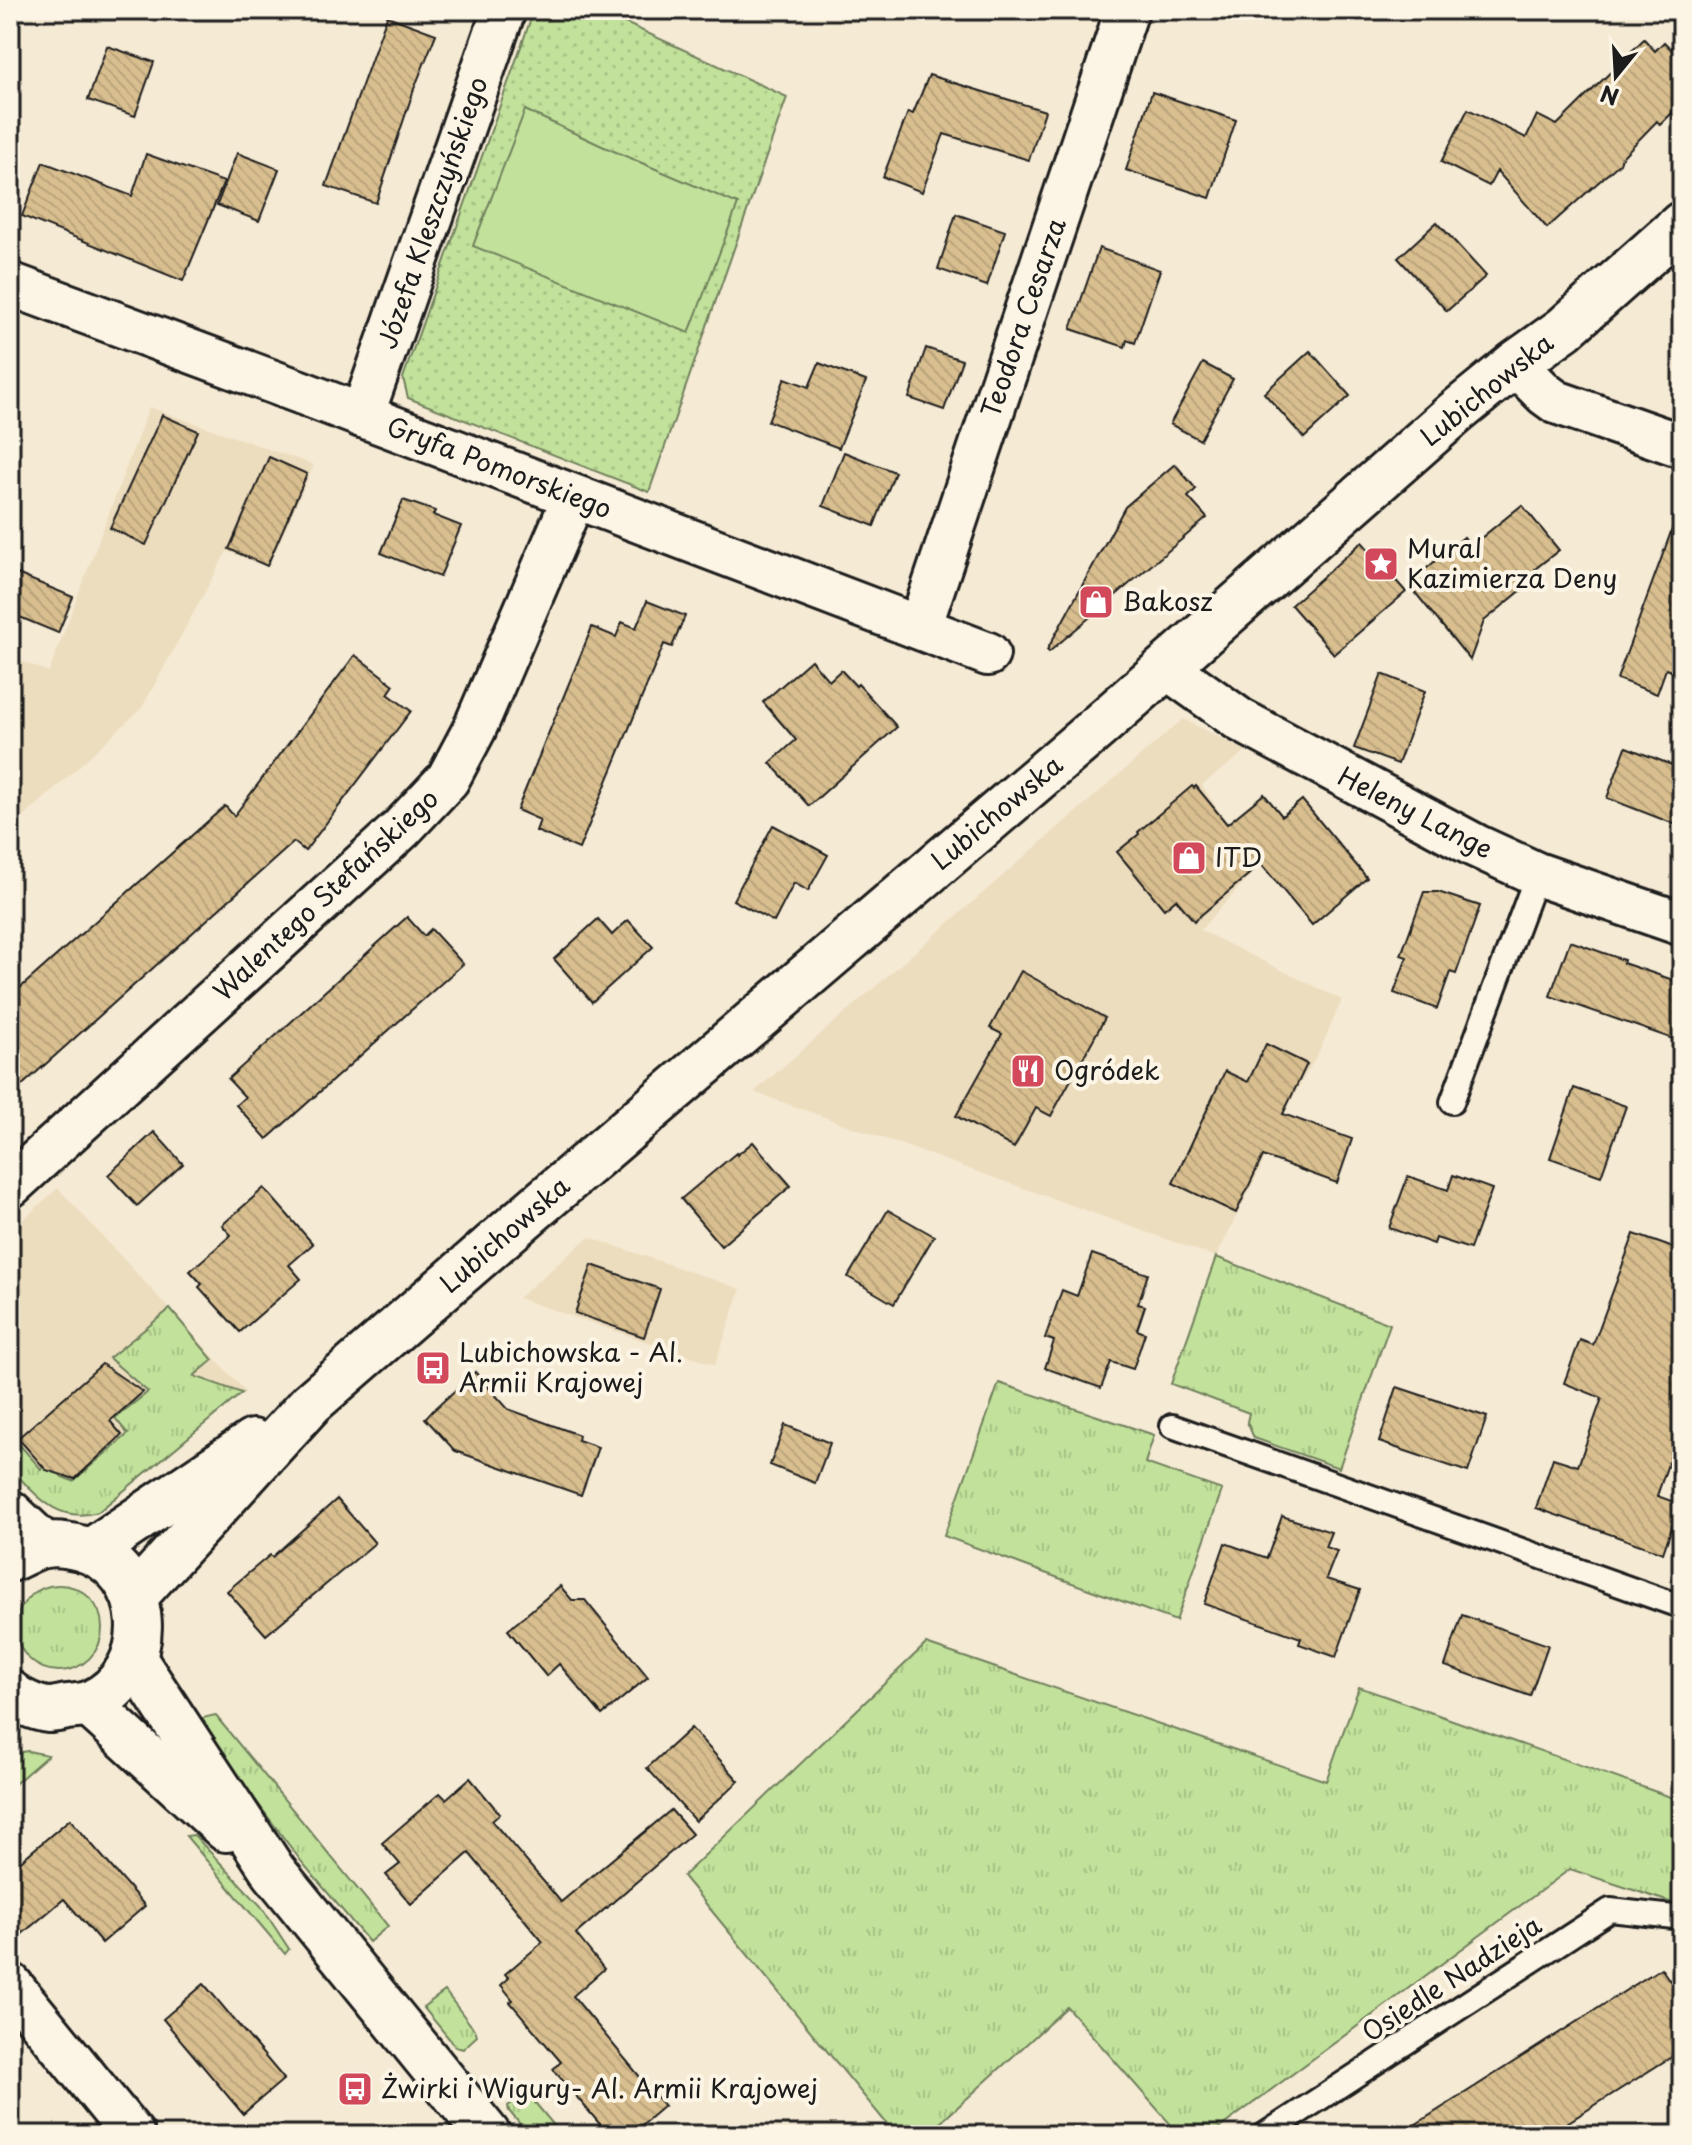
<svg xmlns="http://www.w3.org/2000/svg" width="1692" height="2145" viewBox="0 0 1692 2145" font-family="'Playpen Sans',sans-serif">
<defs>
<pattern id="grass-tufts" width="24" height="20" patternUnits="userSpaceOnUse" patternTransform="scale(2)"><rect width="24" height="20" fill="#c2e29b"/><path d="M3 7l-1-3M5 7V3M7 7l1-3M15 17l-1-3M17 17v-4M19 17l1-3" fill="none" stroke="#a6c185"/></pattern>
<pattern id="park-dots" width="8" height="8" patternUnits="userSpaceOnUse" patternTransform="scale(2)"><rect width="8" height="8" fill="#c2e29b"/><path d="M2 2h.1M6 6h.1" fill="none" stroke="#a6c185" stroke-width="1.8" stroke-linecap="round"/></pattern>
<pattern id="building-back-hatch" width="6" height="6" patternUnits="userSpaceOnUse" patternTransform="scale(2)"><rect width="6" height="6" fill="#d9bf8f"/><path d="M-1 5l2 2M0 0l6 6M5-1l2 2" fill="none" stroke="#baa47b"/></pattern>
</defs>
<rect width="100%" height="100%" fill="#f5ead4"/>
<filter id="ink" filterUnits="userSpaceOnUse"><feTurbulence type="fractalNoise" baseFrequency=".0125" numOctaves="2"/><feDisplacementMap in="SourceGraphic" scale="16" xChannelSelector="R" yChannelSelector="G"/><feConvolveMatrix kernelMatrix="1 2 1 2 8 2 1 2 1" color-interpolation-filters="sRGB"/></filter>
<g filter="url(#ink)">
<g fill="#edddbf">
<path d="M149,407L314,465L268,567L227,551L142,708L10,830V657L49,672Z"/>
<path d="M1183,719L1246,751L1202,785L1227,824L1261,864L1200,930L1342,1000L1320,1050L1283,1114L1263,1156V1163L1216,1257L754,1092Z"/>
<path d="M58,1188L245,1391L104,1508L46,1500L10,1457V1232Z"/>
<path d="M589,1237L741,1289L715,1365L518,1298Z"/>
</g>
<g fill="url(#grass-tufts)" stroke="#6f7f5c" stroke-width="2">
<path d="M1216,1257L1390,1324L1339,1468L1254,1438L1247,1422L1249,1413L1171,1384Z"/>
<path d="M170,1309L213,1360L194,1376L242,1393L98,1512C56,1524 36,1494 10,1468V1451L18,1443L41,1469L51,1462L62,1477L73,1481L128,1434L115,1418L148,1392L109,1358Z"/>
<path d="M999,1383L1154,1435L1145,1463L1222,1490L1176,1621L944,1536Z"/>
<circle cx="59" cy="1628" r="43"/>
<path d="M926,1644L1326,1781L1359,1687L1682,1801V1906L1570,1869L1210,2135H1180L1067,2007L927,2135H896L683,1876Z"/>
<path d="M215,1715L388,1926L369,1942L301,1861L195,1720Z"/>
<path d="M28,1751L48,1755L10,1788V1758L21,1752Z"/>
<path d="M194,1835L261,1906L289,1949L285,1954L186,1836Z"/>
<path d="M445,1991L476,2032L477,2036L463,2049L456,2047L423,2007Z"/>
<path d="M527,2093L562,2135H529L509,2111L508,2106Z"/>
</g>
<path fill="url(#park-dots)" stroke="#6f7f5c" stroke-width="2" d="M534,10H597L787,97L649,492L408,398L403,378Z"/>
<path fill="#c2e29b" stroke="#6f7f5c" stroke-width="2" d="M525,110L602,146L738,204L689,333L473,246Z"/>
<g fill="url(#building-back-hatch)" stroke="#1c1c1c" stroke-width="2">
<path d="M387,16L436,34L414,89L376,203L326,186Z"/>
<path d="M1644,39L1655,51L1664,42L1682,60V103L1660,125L1657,121L1622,157L1620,163L1547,228L1497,171L1489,186L1441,162L1468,109L1526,138L1537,115L1557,125Z"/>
<path d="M107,46L154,62L135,116L88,100Z"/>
<path d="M929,75L1045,111L1029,160L944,134L922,192L883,177L908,112L913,114Z"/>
<path d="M1152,92L1236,120L1210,198L1126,170Z"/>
<path d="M237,153L279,169L259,221L217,205Z"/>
<path d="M146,154L224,182L183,281L22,216L43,162L132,196Z"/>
<path d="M956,214L1005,231L987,286L938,269Z"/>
<path d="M1437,222L1486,276L1447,311L1398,258Z"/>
<path d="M1099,248L1160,270L1135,343L1127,340L1125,347L1071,329Z"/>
<path d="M926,348L962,360L944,410L909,398Z"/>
<path d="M1310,351L1350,396L1304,438L1264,393Z"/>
<path d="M819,363L866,381L839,448L768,421L785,378L809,387Z"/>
<path d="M1203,363L1233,379L1200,440L1170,424Z"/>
<path d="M162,415L198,431L146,545L110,528Z"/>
<path d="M844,452L895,472L874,526L823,506Z"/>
<path d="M269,457L307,474L267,566L229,549Z"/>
<path d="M1175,464L1196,489L1188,497L1207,518L1049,652L1047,650L1125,507Z"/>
<path d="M403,500L435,511L433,515L461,526L440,577L381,553Z"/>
<path d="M1522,505L1559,550L1535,569L1540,575L1484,621L1470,660L1414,591L1421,573L1464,537L1471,546Z"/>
<path d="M1678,513H1682V675L1666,669L1657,694L1617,679Z"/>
<path d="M1362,542L1406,592L1334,654L1291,605Z"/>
<path d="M10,571L73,597L58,633L10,613Z"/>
<path d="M647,601L685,616L672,647L664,644L579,849L536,831L540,820L517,810L592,627L616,637L622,622L636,628Z"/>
<path d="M355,655L394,685L388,694L411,711L305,851L294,842L10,1096V997L225,806L234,816Z"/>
<path d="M811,660L829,681L841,670L856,686L858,684L897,727L809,806L770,763L796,740L763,702Z"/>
<path d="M1382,674L1425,691L1398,764L1354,748Z"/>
<path d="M1626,747L1682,769V827L1607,798Z"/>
<path d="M1192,786L1194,788L1196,786L1227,824L1264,794L1282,816L1302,800L1367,878L1312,925L1261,864L1194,921L1176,899L1164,909L1117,852L1139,834L1138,832Z"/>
<path d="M773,825L828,855L808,891L794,883L774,922L733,900Z"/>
<path d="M1424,892H1438L1480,906L1456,974L1450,972L1437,1009L1394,993L1407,957L1401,955Z"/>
<path d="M407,917L424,936L431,929L463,964L267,1139L236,1105L245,1097L228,1079Z"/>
<path d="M598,919L612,935L628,920L653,947L592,1002L554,959Z"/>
<path d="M1570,941L1624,960L1623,963L1682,983V1042L1550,996Z"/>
<path d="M1021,971L1105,1018L1051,1116L1036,1108L1014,1148L956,1116L1002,1034L990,1028Z"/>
<path d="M1266,1044L1307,1064L1283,1114L1352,1139L1337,1183L1263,1156L1236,1213L1173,1183L1225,1071L1248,1082Z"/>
<path d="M1574,1088L1626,1106L1601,1176L1550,1158Z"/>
<path d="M154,1132L183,1164L137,1206L108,1175Z"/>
<path d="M753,1142L791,1186L721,1246L681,1199L736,1153L737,1155Z"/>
<path d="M1453,1175L1492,1189L1470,1249L1436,1238L1434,1244L1389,1228L1408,1176L1448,1190Z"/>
<path d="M264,1188L313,1244L289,1265L301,1279L240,1332L199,1287L202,1284L190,1271L231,1235L222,1225Z"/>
<path d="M888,1210L934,1236L894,1304L848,1277Z"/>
<path d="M1634,1234L1682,1251V1423L1657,1496L1680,1504L1663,1553L1536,1508L1553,1458L1578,1466L1602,1398L1564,1383L1580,1340L1593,1345Z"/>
<path d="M1092,1254L1148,1274L1138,1304L1145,1306L1137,1330L1145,1333L1133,1369L1111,1362L1101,1388L1045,1368L1054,1341L1045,1338L1062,1290L1077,1296Z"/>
<path d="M592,1265L660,1289L644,1337L575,1313Z"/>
<path d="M102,1364L143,1392L110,1421L122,1435L75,1479L46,1470L18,1438Z"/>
<path d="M475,1372L508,1409L579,1435L578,1440L598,1447L581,1495L455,1451L425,1418Z"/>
<path d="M1397,1387L1487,1417L1468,1472L1379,1442Z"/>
<path d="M785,1425L830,1443L815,1483L770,1465Z"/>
<path d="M337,1499L375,1543L266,1635L227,1591L270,1555L272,1557Z"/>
<path d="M1282,1516L1331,1532L1325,1547L1337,1551L1326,1579L1360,1590L1336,1657L1299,1644L1301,1638L1204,1604L1225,1543L1267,1558Z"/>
<path d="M560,1586L572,1600H585L648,1677L602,1715L559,1664L546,1676L508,1630Z"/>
<path d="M1462,1615L1548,1645L1530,1696L1445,1666Z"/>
<path d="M691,1728L739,1781L695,1821L647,1768Z"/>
<path d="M470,1778L500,1814L492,1821L561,1902L671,1810L692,1834L576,1934L604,1969L573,1996L664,2106L630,2135H609L553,2069L561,2062L510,2002L513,2000L501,1985L509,1978L505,1974L543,1942L469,1853L411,1904L386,1875L400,1864L382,1843L440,1793L446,1799Z"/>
<path d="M70,1819L145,1906L102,1943L64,1899L10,1944V1870Z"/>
<path d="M1661,1968L1670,1981L1682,1974V2050L1548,2135H1399Z"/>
<path d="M204,1984L284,2079L243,2114L163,2019Z"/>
</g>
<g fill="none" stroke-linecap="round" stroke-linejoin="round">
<defs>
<g id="lane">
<path d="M1452,1102L1537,874"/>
<path d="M1172,1426L1682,1607"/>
<path d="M1264,2135L1610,1910L1674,1917L1682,1920"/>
</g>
<g id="street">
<path d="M10,284L300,392L988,654"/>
<path d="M1515,364L1545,394L1556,402L1682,446"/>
<path d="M362,416L504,10"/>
<path d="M920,627L1127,10"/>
<path d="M1166,667L1240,720L1476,846L1537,874L1682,924"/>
<path d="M10,1186L401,829L448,779L474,730L574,497"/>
<path d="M10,1984L133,2135"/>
</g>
<g id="secondary">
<path d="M10,1513L44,1545"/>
<path d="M91,1551L253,1442"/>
<path d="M10,1559C21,1555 33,1547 44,1545C56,1543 69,1545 80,1548C154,1568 159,1672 91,1703C84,1706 75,1706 67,1707C62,1708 54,1710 49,1710C37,1709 18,1701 10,1693"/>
<path d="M135,1596L311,1403L532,1211L1098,727L1455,413L1515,364L1564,329L1682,224"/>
<path d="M134,1659L274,1872L488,2135"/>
<path d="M89,1704L226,1829"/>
</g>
</defs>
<use href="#lane" stroke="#1c1c1c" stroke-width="28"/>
<use href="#street" stroke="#1c1c1c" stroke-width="48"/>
<use href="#secondary" stroke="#1c1c1c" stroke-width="50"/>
<use href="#lane" stroke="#fcf5e5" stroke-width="22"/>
<use href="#street" stroke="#fcf5e5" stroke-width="42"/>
<use href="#secondary" stroke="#fcf5e5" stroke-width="44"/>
</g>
</g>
<defs>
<symbol id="sight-square" viewBox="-11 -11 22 22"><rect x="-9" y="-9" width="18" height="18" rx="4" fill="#d1495b" stroke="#fcf5e5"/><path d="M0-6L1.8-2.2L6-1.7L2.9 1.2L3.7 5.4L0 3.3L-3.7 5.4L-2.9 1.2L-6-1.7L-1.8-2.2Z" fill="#fff"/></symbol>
<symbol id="shop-square" viewBox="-11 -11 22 22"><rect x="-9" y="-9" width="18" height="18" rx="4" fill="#d1495b" stroke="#fcf5e5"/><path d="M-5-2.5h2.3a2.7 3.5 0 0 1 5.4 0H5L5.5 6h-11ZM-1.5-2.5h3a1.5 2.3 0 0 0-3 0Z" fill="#fff"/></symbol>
<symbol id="restaurant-square" viewBox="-11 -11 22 22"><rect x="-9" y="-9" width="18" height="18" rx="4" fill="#d1495b" stroke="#fcf5e5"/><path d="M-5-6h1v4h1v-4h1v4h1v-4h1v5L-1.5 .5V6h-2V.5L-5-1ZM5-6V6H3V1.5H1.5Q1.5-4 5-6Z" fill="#fff"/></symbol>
<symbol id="bus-square" viewBox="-11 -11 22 22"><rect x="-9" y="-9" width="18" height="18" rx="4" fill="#d1495b" stroke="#fcf5e5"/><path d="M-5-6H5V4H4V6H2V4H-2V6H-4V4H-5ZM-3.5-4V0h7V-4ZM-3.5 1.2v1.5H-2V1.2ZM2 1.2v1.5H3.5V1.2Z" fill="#fff"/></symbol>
</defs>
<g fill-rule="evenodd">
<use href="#sight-square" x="1361" y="544" width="40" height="40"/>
<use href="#shop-square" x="1076" y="582" width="40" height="40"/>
<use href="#shop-square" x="1169" y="838" width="40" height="40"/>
<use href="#restaurant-square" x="1008" y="1051" width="40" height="40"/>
<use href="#bus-square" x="413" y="1348" width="40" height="40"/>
<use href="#bus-square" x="335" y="2069" width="40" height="40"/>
</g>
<g text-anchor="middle" stroke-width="8" stroke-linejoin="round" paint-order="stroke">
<g font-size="26" fill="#1c1c1c" stroke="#fcf5e5">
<text transform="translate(433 213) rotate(-71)" y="9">Józefa Kleszczyńskiego</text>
<text transform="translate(1024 318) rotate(-71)" y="9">Teodora Cesarza</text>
<text transform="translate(1487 390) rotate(-39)" y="9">Lubichowska</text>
<text transform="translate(499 468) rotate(21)" y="9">Gryfa Pomorskiego</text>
<text transform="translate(997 813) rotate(-40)" y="9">Lubichowska</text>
<text transform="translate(1415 813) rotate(27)" y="9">Heleny Lange</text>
<text transform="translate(326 895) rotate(-43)" y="9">Walentego Stefańskiego</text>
<text transform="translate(505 1235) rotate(-41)" y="9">Lubichowska</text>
<text transform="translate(1452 1979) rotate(-33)" y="9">Osiedle Nadzieja</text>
</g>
<g font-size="26" fill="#1c1c1c" stroke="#fcf5e5" text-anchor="start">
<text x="1407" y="558">Mural<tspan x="1407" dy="30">Kazimierza Deny</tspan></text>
<text x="1122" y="611">Bakosz</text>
<text x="1215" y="867">ITD</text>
<text x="1054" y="1080">Ogródek</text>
<text x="459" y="1362">Lubichowska - Al.<tspan x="459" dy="30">Armii Krajowej</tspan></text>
<text x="381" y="2098">Żwirki i Wigury- Al. Armii Krajowej</text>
</g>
</g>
<rect width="1692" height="2145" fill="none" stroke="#fcf5e5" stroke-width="40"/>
<rect x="20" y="20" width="1652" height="2105" fill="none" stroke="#1c1c1c" stroke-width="3" filter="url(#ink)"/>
<g transform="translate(1616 76) rotate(198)" stroke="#fcf5e5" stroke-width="6" paint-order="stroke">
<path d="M0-6L14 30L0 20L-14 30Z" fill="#1c1c1c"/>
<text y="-12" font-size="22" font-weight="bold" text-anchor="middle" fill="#1c1c1c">N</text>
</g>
</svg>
